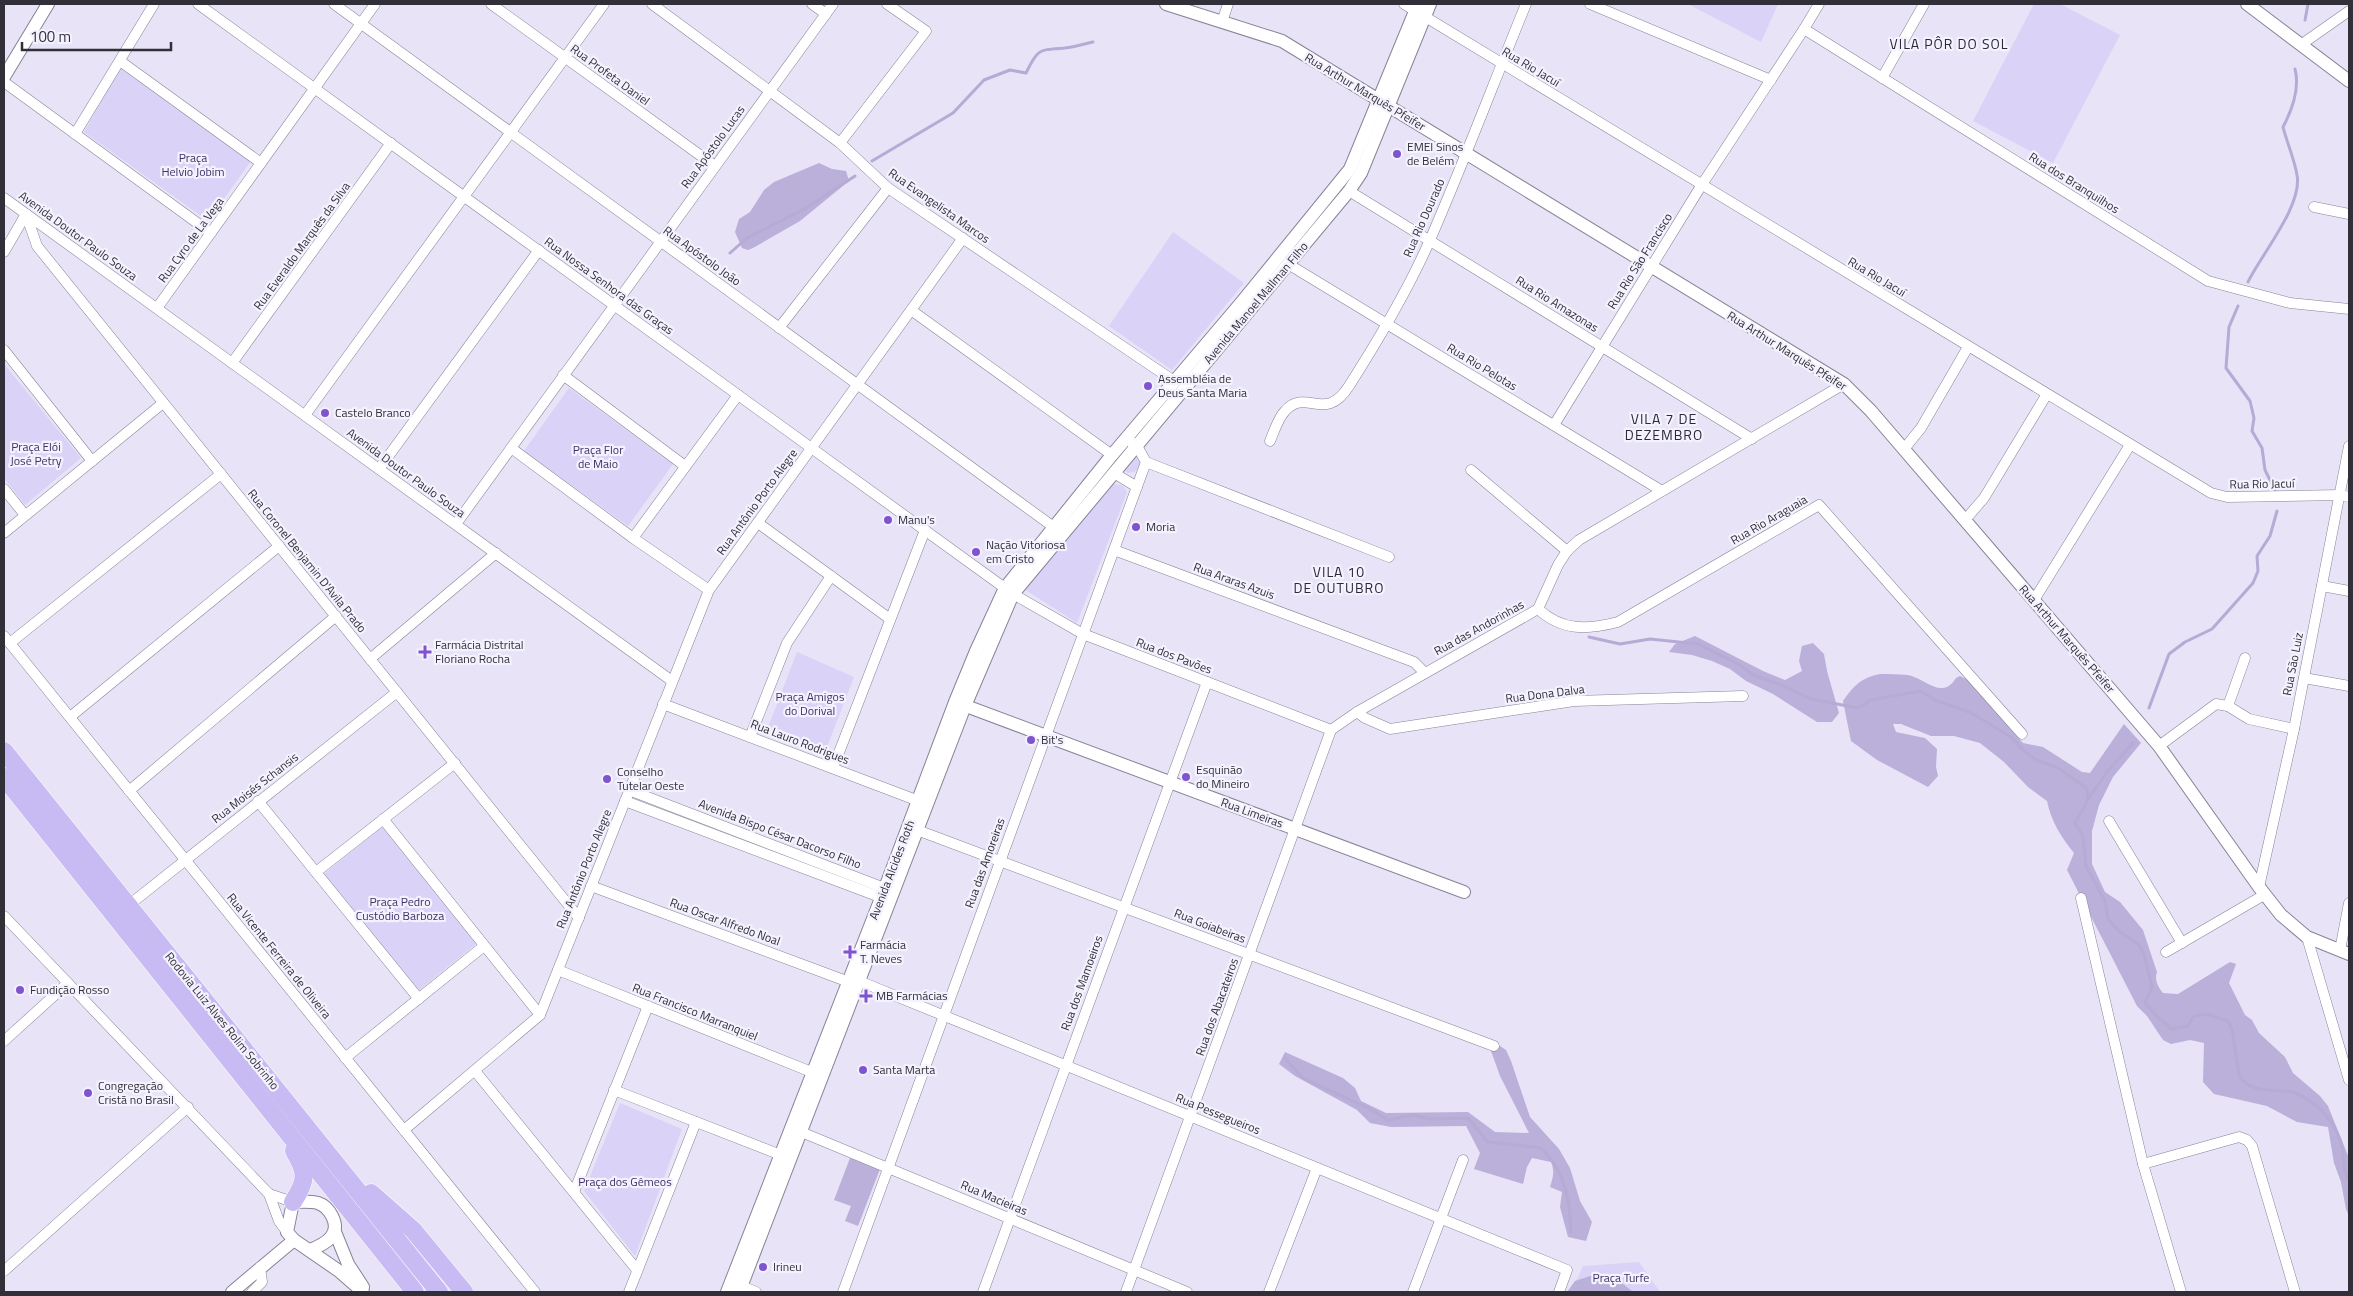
<svg xmlns="http://www.w3.org/2000/svg" width="2353" height="1296" viewBox="0 0 2353 1296" font-family="'Titillium Web',sans-serif">
<rect width="100%" height="100%" fill="#e8e3f7"/>
<g fill="#dbd2f8">
<path d="M1688,4H1778L1761,42Z"/>
<path d="M2034,4H2060L2120,35L2053,163L1973,121Z"/>
<path d="M120,68L251,161L208,221L84,132Z"/>
<path d="M1173,232L1244,283L1172,370L1109,326Z"/>
<path d="M4,364L81,458L25,505L4,478Z"/>
<path d="M569,388L673,464L628,526L524,451Z"/>
<path d="M1136,455L1140,461L1139,468L1134,472L1128,473L1124,470Z"/>
<path d="M1113,484L1122,485L1127,492L1077,623L1024,589Z"/>
<path d="M797,652L854,677L825,752L767,730Z"/>
<path d="M383,826L477,943L418,991L324,874Z"/>
<path d="M620,1103L682,1129L635,1256L584,1191Z"/>
<path d="M1639,1262L1660,1292H1571L1583,1266Z"/>
</g>
<g fill="#bab0da">
<path d="M819,163L832,169L846,171L849,181L800,221L753,248L748,250L742,248L735,232L739,219L750,212L764,190L774,182Z"/>
<path d="M1695,636L1763,671L1785,680L1802,671L1799,661L1802,646L1813,643L1824,654L1827,671L1839,713L1832,722H1817L1773,694L1746,681L1730,669L1712,661L1692,655L1669,652L1675,644Z"/>
<path d="M1880,674C1889,674 1899,674 1908,675C1925,678 1942,701 1956,678L1960,676L1968,680L2023,743L2043,747L2082,772L2090,773L2124,724L2141,743L2113,777L2099,805L2092,831V864L2105,892L2120,902L2143,930L2157,972C2154,979 2158,987 2163,993L2178,994L2230,962L2236,964L2229,983L2245,1015L2252,1020L2259,1033L2285,1057L2293,1073L2320,1096L2328,1106L2349,1158V1216L2346,1209L2341,1182L2334,1163L2328,1127L2297,1122L2267,1106L2214,1094L2203,1082L2204,1043L2190,1040L2171,1044L2163,1040L2147,1016L2137,1006L2067,870L2074,853C2061,837 2051,821 2047,801L2028,787L2004,762L1980,743L1954,736H1931L1901,724H1893L1896,732L1925,738L1937,749L1936,767L1938,776L1928,787L1877,760L1851,741L1843,701C1853,686 1862,677 1880,674Z"/>
<path d="M1500,1046L1506,1050L1511,1061L1530,1117L1559,1149L1570,1168L1580,1201L1592,1222L1586,1241L1568,1237L1560,1207L1562,1192L1550,1187C1553,1178 1555,1171 1551,1162L1532,1158L1527,1167L1523,1184L1474,1169L1480,1153L1466,1126L1391,1127L1370,1123L1357,1110L1295,1076L1279,1064L1285,1052L1343,1078L1355,1088L1361,1101L1386,1113L1468,1112L1495,1132L1529,1133L1500,1076L1491,1051Z"/>
<path d="M850,1158L880,1169L858,1226L845,1221L851,1206L834,1200Z"/>
<path d="M1593,1275L1618,1280L1633,1292H1567L1575,1281Z"/>
</g>
<g fill="none" stroke-linecap="round" stroke-linejoin="round">
<g stroke="#b5abd5" stroke-width="3">
<path d="M2305,20L2308,4"/>
<path d="M872,161L953,113L984,80L1010,70L1026,73C1038,48 1039,50 1065,48C1074,47 1084,44 1093,42"/>
<path d="M730,253L747,238L806,208L855,176"/>
<path d="M2248,282C2261,255 2303,205 2297,175C2295,161 2287,143 2283,127C2292,110 2300,88 2295,69"/>
<path d="M2238,306L2229,327L2226,368L2250,401L2254,418L2252,431L2262,448L2265,470L2275,490"/>
<path d="M1589,637L1620,644L1650,639L1698,644L1740,665L1753,675L1782,685L1811,699L1858,708L1871,700L1920,691L1937,701L1969,712L1985,721L2012,738L2021,748L2036,760L2058,768L2086,788C2092,800 2081,812 2075,823L2083,837L2086,866L2105,901L2108,919L2119,931L2139,945L2144,954L2152,987L2145,1003L2156,1015L2171,1029L2188,1026L2194,1016L2207,1014L2228,1021L2232,1029L2239,1075C2249,1094 2274,1089 2292,1092C2299,1093 2312,1103 2318,1107C2328,1115 2340,1135 2342,1147C2345,1158 2342,1172 2349,1180"/>
<path d="M2149,708L2169,654L2185,642L2212,629L2253,583L2258,571L2257,556L2270,536L2277,511"/>
<path d="M2088,799L2107,772L2133,743"/>
<path d="M1285,1058L1303,1078L1370,1109L1388,1120L1413,1115L1429,1119L1468,1118L1488,1142L1541,1148C1565,1170 1570,1201 1571,1232"/>
</g>
<defs>
<g id="minor">
<path d="M198,4L1013,594L1083,634L1331,730"/>
<path d="M334,4L1055,528"/>
<path d="M491,4L715,166"/>
<path d="M652,4L840,143L888,188L1174,381"/>
<path d="M812,4L826,14"/>
<path d="M1404,4L2211,493L2227,497L2340,495L2349,497"/>
<path d="M1590,4L1771,80"/>
<path d="M1222,22L1228,4"/>
<path d="M1804,29L2208,281L2290,303L2349,309"/>
<path d="M2302,44L2349,11"/>
<path d="M120,61L261,163"/>
<path d="M1882,78L1924,4"/>
<path d="M4,82L211,233"/>
<path d="M75,134L154,4"/>
<path d="M840,143L926,31L887,4"/>
<path d="M1349,191L1752,439"/>
<path d="M4,198L672,681"/>
<path d="M2314,207L2349,214"/>
<path d="M26,214L37,246L579,918"/>
<path d="M4,252L26,214"/>
<path d="M1288,264L1662,491"/>
<path d="M157,308L375,4"/>
<path d="M911,310L1112,455"/>
<path d="M779,328L888,188"/>
<path d="M4,350L92,461"/>
<path d="M232,363L391,143"/>
<path d="M563,375L685,466"/>
<path d="M305,415L604,4"/>
<path d="M1554,425L1701,186L1804,29L1819,4"/>
<path d="M1270,441C1274,432 1278,418 1285,411C1306,387 1325,424 1349,386C1379,339 1408,290 1430,240C1464,162 1494,82 1526,4"/>
<path d="M511,448L633,538L709,590"/>
<path d="M1904,449L1921,428L1968,347"/>
<path d="M1146,462L1389,557"/>
<path d="M379,469L539,250"/>
<path d="M1471,470L1567,551"/>
<path d="M1114,473L1137,487"/>
<path d="M4,489L25,515"/>
<path d="M1965,520L1984,498L2047,394"/>
<path d="M758,523L890,619"/>
<path d="M456,524L833,4"/>
<path d="M4,533L163,403"/>
<path d="M633,538L738,395"/>
<path d="M1114,550L1414,662L1425,673"/>
<path d="M2322,586L2349,591"/>
<path d="M2034,600L2130,445"/>
<path d="M1538,609C1562,631 1587,630 1618,622L1819,505L2022,734"/>
<path d="M4,636L535,1292"/>
<path d="M10,643L221,474"/>
<path d="M370,659L496,553"/>
<path d="M2304,678L2349,686"/>
<path d="M663,704L924,803"/>
<path d="M2228,706L2249,719L2294,729"/>
<path d="M2228,706L2245,658"/>
<path d="M1357,712L1365,718L1390,729L1574,701L1743,696"/>
<path d="M70,717L279,546"/>
<path d="M1331,730L1357,712L1538,609L1558,565L1567,551L1579,540L1844,384"/>
<path d="M750,737L787,643L831,576"/>
<path d="M2159,746L2216,704L2228,706"/>
<path d="M833,768L925,530"/>
<path d="M629,790L892,891"/>
<path d="M129,791L336,616"/>
<path d="M258,801L419,999"/>
<path d="M625,801L888,900"/>
<path d="M383,819L540,1015"/>
<path d="M2109,821L2182,943"/>
<path d="M917,830L1494,1046"/>
<path d="M316,872L455,763"/>
<path d="M591,886L849,982L859,981L1567,1270L1559,1292"/>
<path d="M2259,887L2294,729L2349,446"/>
<path d="M2081,898L2143,1164L2181,1292"/>
<path d="M129,905L397,692"/>
<path d="M4,916L269,1194L279,1221L287,1232"/>
<path d="M2307,937L2349,1080"/>
<path d="M2340,950L2349,903"/>
<path d="M2166,952L2264,895"/>
<path d="M558,970L819,1075"/>
<path d="M4,1041L68,983"/>
<path d="M345,1058L484,946"/>
<path d="M475,1071L637,1270"/>
<path d="M614,1090L786,1157"/>
<path d="M794,1129L1187,1292"/>
<path d="M404,1130L540,1015L709,590L963,238"/>
<path d="M2143,1164L2239,1137L2247,1140L2252,1146L2295,1292"/>
<path d="M574,1192L648,1006"/>
<path d="M269,1194L293,1202"/>
<path d="M4,1271L188,1107"/>
<path d="M734,1283L756,1292"/>
<path d="M252,1292L262,1282L260,1267"/>
<path d="M629,1292L696,1122"/>
<path d="M843,1292L1146,462L1137,446L1131,442"/>
<path d="M983,1292L1207,682"/>
<path d="M1126,1292L1331,730"/>
<path d="M1269,1292L1317,1168"/>
<path d="M1413,1292L1463,1160"/>
</g>
<g id="tertiary">
<path d="M1166,4L1282,41L1844,384L1871,411L2159,746L2259,887L2281,915L2307,937L2349,954"/>
<path d="M2247,4L2349,81"/>
<path d="M4,77L48,4"/>
<path d="M958,703L1464,892"/>
<path d="M335,1232L348,1264L363,1287"/>
<path d="M310,1250C325,1244 342,1235 332,1216C329,1210 324,1205 318,1203C310,1201 301,1202 293,1202L287,1232L294,1240L339,1271L363,1292"/>
<path d="M232,1292L294,1240"/>
<path d="M727,1292L885,888L955,702L976,651L1005,588L1112,455L1241,303L1350,169L1418,4"/>
<path d="M739,1292L965,706L1013,594L1349,191L1361,173L1430,4"/>
</g>
<g id="trunk">
<path d="M4,751L439,1292"/>
<path d="M4,777L415,1292"/>
<path d="M371,1193L413,1230L464,1292"/>
<path d="M293,1202C307,1180 307,1173 294,1151"/>
</g>
</defs>
<use href="#minor" stroke="#878395" stroke-width="11"/>
<use href="#tertiary" stroke="#878395" stroke-width="14"/>
<use href="#trunk" stroke="#fff" stroke-width="19"/>
<use href="#minor" stroke="#fff" stroke-width="10"/>
<use href="#tertiary" stroke="#fff" stroke-width="12"/>
<use href="#trunk" stroke="#c8baf3" stroke-width="18"/>
</g>
<g fill="#7f55cf" stroke="#f4f2fe" stroke-width="2">
<circle cx="1397" cy="154" r="5"/>
<circle cx="1148" cy="386" r="5"/>
<circle cx="325" cy="413" r="5"/>
<circle cx="888" cy="520" r="5"/>
<circle cx="1136" cy="527" r="5"/>
<circle cx="976" cy="552" r="5"/>
<path d="M422.5 644.5h5v5h5v5h-5v5h-5v-5h-5v-5h5z"/>
<circle cx="1031" cy="740" r="5"/>
<circle cx="1186" cy="777" r="5"/>
<circle cx="607" cy="779" r="5"/>
<path d="M847.5 944.5h5v5h5v5h-5v5h-5v-5h-5v-5h5z"/>
<circle cx="20" cy="990" r="5"/>
<path d="M863.5 988.5h5v5h5v5h-5v5h-5v-5h-5v-5h5z"/>
<circle cx="863" cy="1070" r="5"/>
<circle cx="88" cy="1093" r="5"/>
<circle cx="763" cy="1267" r="5"/>
</g>
<g text-anchor="middle" stroke-width="4.5" stroke-linejoin="round" paint-order="stroke">
<g font-size="12" fill="#312f37" stroke="#f4f2fe">
<text transform="translate(1531 67) rotate(31)" y="4">Rua Rio Jacuí</text>
<text transform="translate(610 75) rotate(36)" y="4">Rua Profeta Daniel</text>
<text transform="translate(1365 92) rotate(31)" y="4">Rua Arthur Marquês Pfeifer</text>
<text transform="translate(713 147) rotate(-54)" y="4">Rua Apóstolo Lucas</text>
<text transform="translate(2074 183) rotate(32)" y="4">Rua dos Branquilhos</text>
<text transform="translate(939 206) rotate(35)" y="4">Rua Evangelista Marcos</text>
<text transform="translate(1424 218) rotate(-66)" y="4">Rua Rio Dourado</text>
<text transform="translate(78 236) rotate(36)" y="4">Avenida Doutor Paulo Souza</text>
<text transform="translate(191 240) rotate(-54)" y="4">Rua Cyro de La Vega</text>
<text transform="translate(302 246) rotate(-54)" y="4">Rua Everaldo Marquês da Silva</text>
<text transform="translate(702 256) rotate(36)" y="4">Rua Apóstolo João</text>
<text transform="translate(1640 261) rotate(-58)" y="4">Rua Rio São Francisco</text>
<text transform="translate(1877 277) rotate(31)" y="4">Rua Rio Jacuí</text>
<text transform="translate(609 286) rotate(36)" y="4">Rua Nossa Senhora das Graças</text>
<text transform="translate(1256 303) rotate(-50)" y="4">Avenida Manoel Mallman Filho</text>
<text transform="translate(1557 304) rotate(32)" y="4">Rua Rio Amazonas</text>
<text transform="translate(1787 351) rotate(32)" y="4">Rua Arthur Marquês Pfeifer</text>
<text transform="translate(1482 367) rotate(31)" y="4">Rua Rio Pelotas</text>
<text transform="translate(406 473) rotate(36)" y="4">Avenida Doutor Paulo Souza</text>
<text transform="translate(2262 484) rotate(-1)" y="4">Rua Rio Jacuí</text>
<text transform="translate(757 502) rotate(-54)" y="4">Rua Antônio Porto Alegre</text>
<text transform="translate(1769 520) rotate(-30)" y="4">Rua Rio Araguaia</text>
<text transform="translate(307 561) rotate(51)" y="4">Rua Coronel Benjamin D'Avila Prado</text>
<text transform="translate(1234 581) rotate(20)" y="4">Rua Araras Azuis</text>
<text transform="translate(1479 628) rotate(-29)" y="4">Rua das Andorinhas</text>
<text transform="translate(2067 639) rotate(49)" y="4">Rua Arthur Marquês Pfeifer</text>
<text transform="translate(1174 656) rotate(21)" y="4">Rua dos Pavões</text>
<text transform="translate(2293 664) rotate(-79)" y="4">Rua São Luiz</text>
<text transform="translate(1545 694) rotate(-7)" y="4">Rua Dona Dalva</text>
<text transform="translate(800 742) rotate(21)" y="4">Rua Lauro Rodrigues</text>
<text transform="translate(255 788) rotate(-38)" y="4">Rua Moisés Schansis</text>
<text transform="translate(1252 813) rotate(20)" y="4">Rua Limeiras</text>
<text transform="translate(780 834) rotate(21)" y="4">Avenida Bispo César Dacorso Filho</text>
<text transform="translate(985 863) rotate(-70)" y="4">Rua das Amoreiras</text>
<text transform="translate(584 869) rotate(-68)" y="4">Rua Antônio Porto Alegre</text>
<text transform="translate(892 870) rotate(-69)" y="4">Avenida Alcides Roth</text>
<text transform="translate(725 922) rotate(20)" y="4">Rua Oscar Alfredo Noal</text>
<text transform="translate(1210 926) rotate(21)" y="4">Rua Goiabeiras</text>
<text transform="translate(279 956) rotate(51)" y="4">Rua Vicente Ferreira de Oliveira</text>
<text transform="translate(1082 983) rotate(-70)" y="4">Rua dos Mamoeiros</text>
<text transform="translate(1217 1007) rotate(-70)" y="4">Rua dos Abacateiros</text>
<text transform="translate(695 1012) rotate(22)" y="4">Rua Francisco Marranquiel</text>
<text transform="translate(222 1021) rotate(51)" y="4">Rodovia Luiz Alves Rolim Sobrinho</text>
<text transform="translate(1218 1114) rotate(22)" y="4">Rua Pessegueiros</text>
<text transform="translate(994 1198) rotate(23)" y="4">Rua Macieiras</text>
</g>
<g font-size="12" fill="#312f37" stroke="#f4f2fe" text-anchor="start">
<text x="1407" y="151">EMEI Sinos<tspan x="1407" dy="14">de Belém</tspan></text>
<text x="1158" y="383">Assembléia de<tspan x="1158" dy="14">Deus Santa Maria</tspan></text>
<text x="335" y="417">Castelo Branco</text>
<text x="898" y="524">Manu's</text>
<text x="1146" y="531">Moria</text>
<text x="986" y="549">Nação Vitoriosa<tspan x="986" dy="14">em Cristo</tspan></text>
<text x="435" y="649">Farmácia Distrital<tspan x="435" dy="14">Floriano Rocha</tspan></text>
<text x="1041" y="744">Bit's</text>
<text x="1196" y="774">Esquinão<tspan x="1196" dy="14">do Mineiro</tspan></text>
<text x="617" y="776">Conselho<tspan x="617" dy="14">Tutelar Oeste</tspan></text>
<text x="860" y="949">Farmácia<tspan x="860" dy="14">T. Neves</tspan></text>
<text x="30" y="994">Fundição Rosso</text>
<text x="876" y="1000">MB Farmácias</text>
<text x="873" y="1074">Santa Marta</text>
<text x="98" y="1090">Congregação<tspan x="98" dy="14">Cristã no Brasil</tspan></text>
<text x="773" y="1271">Irineu</text>
</g>
<g font-size="12" fill="#413066" stroke="#f4f2fe">
<text x="193" y="162">Praça<tspan x="193" dy="14">Helvio Jobim</tspan></text>
<text x="36" y="451">Praça Elói<tspan x="36" dy="14">José Petry</tspan></text>
<text x="598" y="454">Praça Flor<tspan x="598" dy="14">de Maio</tspan></text>
<text x="810" y="701">Praça Amigos<tspan x="810" dy="14">do Dorival</tspan></text>
<text x="400" y="906">Praça Pedro<tspan x="400" dy="14">Custódio Barboza</tspan></text>
<text x="625" y="1186">Praça dos Gêmeos</text>
<text x="1621" y="1282">Praça Turfe</text>
</g>
<g font-size="14" letter-spacing="1" fill="#2c2837" stroke="#f4f2fe">
<text x="1949" y="49">VILA PÔR DO SOL</text>
<text x="1664" y="424">VILA 7 DE<tspan x="1664" dy="16">DEZEMBRO</tspan></text>
<text x="1339" y="577">VILA 10<tspan x="1339" dy="16">DE OUTUBRO</tspan></text>
</g>
</g>
<rect width="2353" height="1296" fill="none" stroke="#312f37" stroke-width="10"/>
<path d="M22 42v8h149v-8" fill="none" stroke="#312f37" stroke-width="2.5"/>
<text x="30" y="42" font-size="15" fill="#312f37" stroke="#f4f2fe" stroke-width="4" paint-order="stroke">100 m</text>
</svg>
